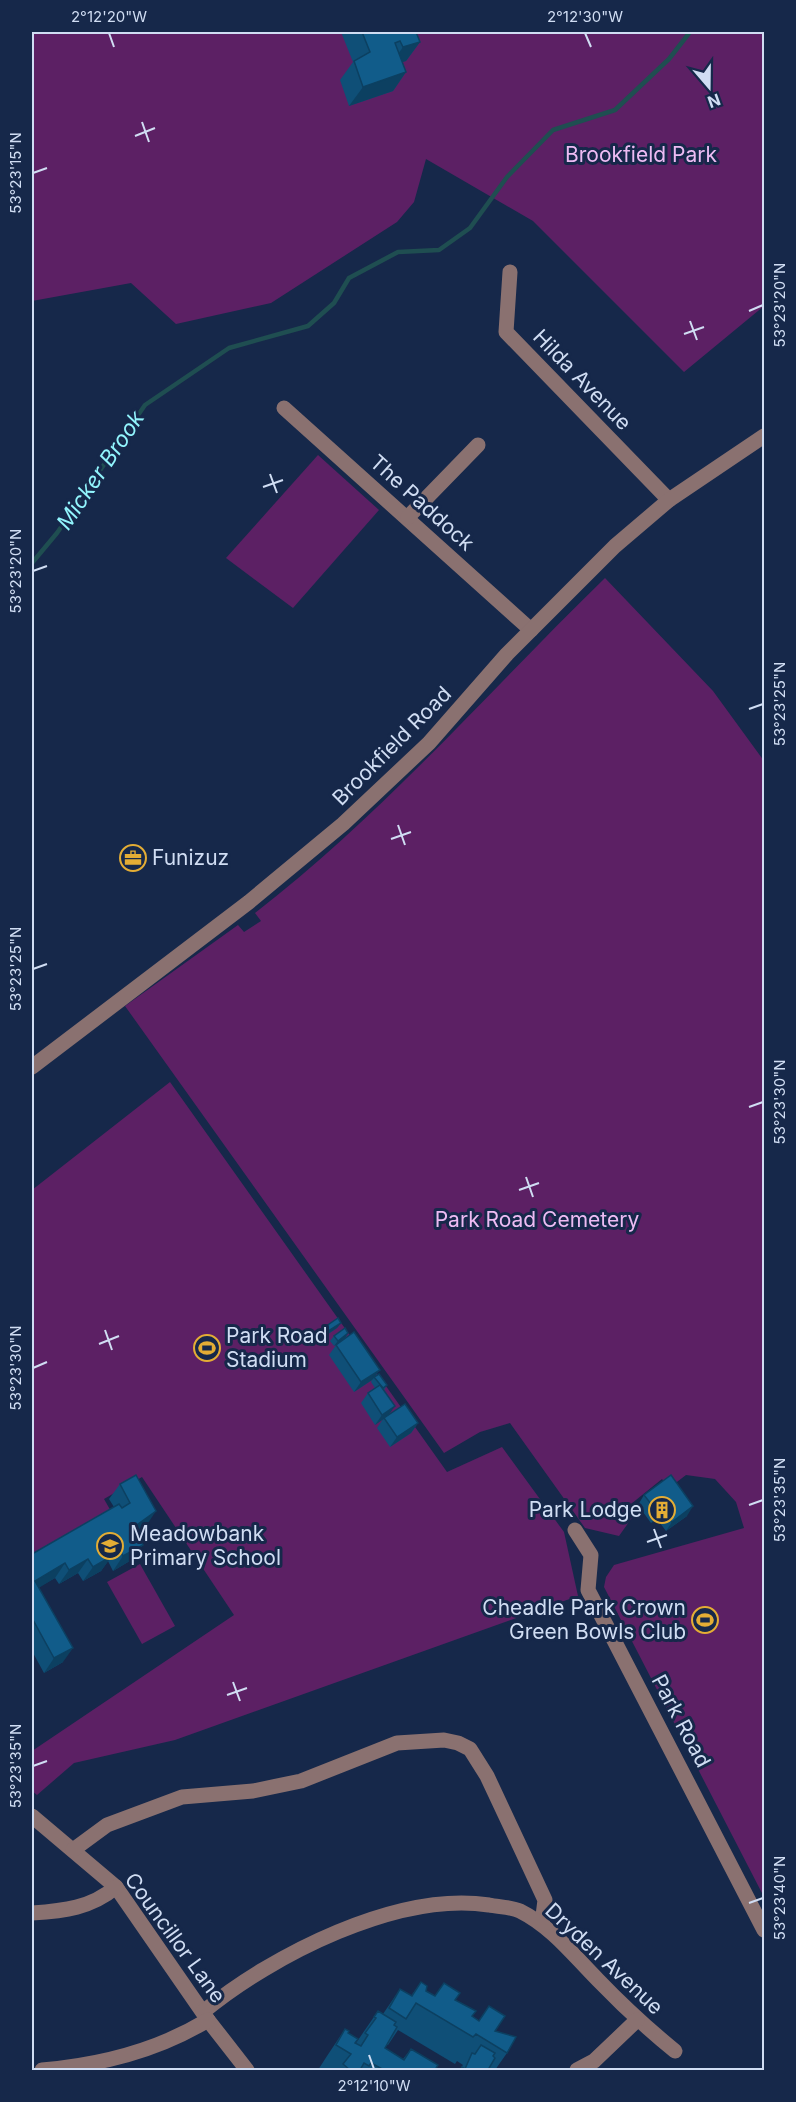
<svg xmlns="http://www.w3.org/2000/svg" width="796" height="2102" viewBox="0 0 796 2102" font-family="Inter,sans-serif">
<rect width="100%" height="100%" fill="#16284a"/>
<g fill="#5c2064">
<path d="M32,32H764V306L684,372L533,221L426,159L414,202L397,222L271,303L176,324L131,283L32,301Z"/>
<path d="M318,455L379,510L293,608L226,558Z"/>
<path d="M605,578L713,691L764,761V1897L604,1587L606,1577L614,1565L744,1528L736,1502L715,1479L686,1475L669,1488L662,1479L631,1504L636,1512L619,1536L585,1528L510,1423L480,1432L444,1453L125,1006L238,925L244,932L261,921L255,913C384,813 489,691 605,578Z"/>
<path d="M170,1082L447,1472L502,1447L564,1532L578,1596L175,1740L74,1763L37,1795L32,1791V1751L234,1615L142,1477L104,1499L112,1513L32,1560V1190Z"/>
<path d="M140,1564L175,1626L142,1644L107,1582Z"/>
</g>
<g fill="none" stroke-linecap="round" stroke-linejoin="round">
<path stroke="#1f4e51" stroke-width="4.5" d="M32,563L57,533L145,405L229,348L308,326L334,303L349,278L398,252L439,250L470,228L507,177L553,130L615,110L669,59L690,32"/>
<g stroke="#8a7170" stroke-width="15">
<path d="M510,272L506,332L669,500"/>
<path d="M284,408L531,630"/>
<path d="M408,517L478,445"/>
<path d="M32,1067L249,902L343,824L429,743L507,654L615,546L669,500L764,436"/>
<path d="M575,1530L591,1555L588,1590L764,1930"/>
<path d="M32,1816L116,1887L208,2020L247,2070"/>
<path d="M73,1850L107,1825L182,1797L253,1791L301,1781L397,1743L444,1740L458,1743L470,1749L487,1776L545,1900L542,1924"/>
<path d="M32,1913C64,1911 91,1908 116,1887"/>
<path d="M203,2012C272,1955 398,1891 489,1905C499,1907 512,1907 520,1911C552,1927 574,1956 598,1980C623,2006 648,2029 675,2051"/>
<path d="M42,2070C101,2065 157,2051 208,2020"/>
<path d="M577,2070L594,2061L637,2020"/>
</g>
</g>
<g fill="#0f4f77">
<path d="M341,32H416L420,42L406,61L402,62L406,72L393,91L349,106L340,80L353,62Z"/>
<path d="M341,1323L337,1328L316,1342L313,1338L316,1333Z"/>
<path d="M348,1333L345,1338L334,1346L330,1341L334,1336Z"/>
<path d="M336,1345L387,1385L384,1390L389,1415L418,1423L411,1433L390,1447L377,1428L383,1419L375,1425L361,1403L368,1393L375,1388L371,1382L372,1380L354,1392L329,1355Z"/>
<path d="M120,1484L146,1526L137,1533L133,1559L113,1571L108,1561L101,1571L83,1581L78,1573L59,1584L55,1578L39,1587L63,1662L44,1673L32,1651V1554L114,1507L109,1499Z"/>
<path d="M644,1495L687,1516L666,1531L657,1519L651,1523L638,1505Z"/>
<path d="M421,1982L426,1991L435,1996L444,1983L455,2000L472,2016L495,2031L507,2053L495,2070H459L463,2065L457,2061L455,2064L398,2030L388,2045H387L385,2048L403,2059L411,2049L435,2070H318L327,2056L345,2029L356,2043L378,2011L383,2014L400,1989L411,1996Z"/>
</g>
<g fill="#0c4061">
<path d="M420,42L406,61L390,66L403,47Z"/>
<path d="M406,72L393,91L349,106L363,87Z"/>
<path d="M341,1323L337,1328L316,1342L319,1337Z"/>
<path d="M348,1333L345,1338L334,1346L338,1341Z"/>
<path d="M380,1370L372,1380L354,1392L361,1382Z"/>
<path d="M395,1406L388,1416L375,1425L382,1415Z"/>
<path d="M418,1423L411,1433L390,1447L397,1437Z"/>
<path d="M693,1506L687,1516L666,1531L672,1522Z"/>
<path d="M663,1509L657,1519L651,1523L658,1513Z"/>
<path d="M156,1511L146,1526L123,1542L134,1527Z"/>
<path d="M112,1537L102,1552L104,1542Z"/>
<path d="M143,1545L133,1559L113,1571L123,1556Z"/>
<path d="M112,1556L101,1571L83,1581L93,1567Z"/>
<path d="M88,1559L78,1573L59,1584L69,1570Z"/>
<path d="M65,1563L55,1578L32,1592L35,1581Z"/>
<path d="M73,1648L63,1662L44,1673L54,1658Z"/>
</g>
<g fill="#115c8a" stroke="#0c4061" stroke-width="1.5">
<path d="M362,32H416L420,42L403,47L400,41L395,43L406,72L363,87L354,61L370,52Z"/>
<path d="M338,1318L341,1323L319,1337L316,1333Z"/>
<path d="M345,1328L348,1333L338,1341L334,1336Z"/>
<path d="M354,1332L380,1370L361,1382L336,1345Z"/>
<path d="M379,1374L387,1385L383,1388L374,1377Z"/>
<path d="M380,1385L395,1406L382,1415L368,1393Z"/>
<path d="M405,1404L418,1423L397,1437L384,1418Z"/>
<path d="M136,1475L156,1511L134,1527L143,1545L123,1556L112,1537L104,1542L112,1556L93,1567L88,1559L69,1570L65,1563L35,1581L73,1648L54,1658L32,1618V1554L119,1504L122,1508L130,1503L120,1484Z"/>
<path d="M671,1475L693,1506L672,1522L663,1509L658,1513L644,1495Z"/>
<path d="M421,1982L427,1986L426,1991L435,1996L444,1983L460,1993L455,2000L476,2011L472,2016L479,2021L489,2006L505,2016L495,2031L516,2037L507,2053L476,2034L473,2037L416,2003L406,2019L389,2008L400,1989L412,1996Z"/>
<path d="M378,2011L396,2022L394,2025L397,2027L385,2048L404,2060L411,2049L438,2065L435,2070H384L371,2063L369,2066L364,2063L360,2070H350L343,2064L351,2054L336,2045L345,2029L349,2031L348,2033L358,2039L355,2043L361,2046L368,2035L365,2033L376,2018L374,2017Z"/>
<path d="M481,2045L495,2053L493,2056L495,2058L488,2070H461L462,2067L465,2069L472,2053L475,2054Z"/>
</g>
<path fill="none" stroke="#d0ddf3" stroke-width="2" d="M109,33L114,47M585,33L591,47M142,122L149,142M135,136L155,128M33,173L47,168M749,311L763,305M690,321L697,340M684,334L704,327M270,474L277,493M263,487L283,480M33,571L47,566M749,709L763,704M398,825L405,845M391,839L411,832M33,969L47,964M749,1107L763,1102M526,1177L533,1197M519,1190L539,1183M105,1330L112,1350M99,1344L119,1336M33,1368L47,1362M749,1505L763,1500M654,1529L661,1548M647,1542L667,1535M233,1682L240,1701M227,1695L247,1688M33,1766L47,1761M749,1903L763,1898M369,2055L374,2069"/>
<defs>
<symbol id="office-ring" viewBox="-11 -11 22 22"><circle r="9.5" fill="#16284a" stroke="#e4ad35" stroke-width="1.5"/><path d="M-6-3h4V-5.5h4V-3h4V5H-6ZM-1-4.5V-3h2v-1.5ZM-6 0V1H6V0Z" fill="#e4ad35"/></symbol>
<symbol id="stadium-ring" viewBox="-11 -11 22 22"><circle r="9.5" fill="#16284a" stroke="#e4ad35" stroke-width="1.5"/><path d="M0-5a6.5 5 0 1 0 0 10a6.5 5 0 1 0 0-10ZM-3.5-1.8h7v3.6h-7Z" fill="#e4ad35"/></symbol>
<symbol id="building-ring" viewBox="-11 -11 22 22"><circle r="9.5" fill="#16284a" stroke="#e4ad35" stroke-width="1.5"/><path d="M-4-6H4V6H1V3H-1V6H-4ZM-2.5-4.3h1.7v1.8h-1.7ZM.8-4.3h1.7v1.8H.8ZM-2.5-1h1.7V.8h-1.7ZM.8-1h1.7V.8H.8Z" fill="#e4ad35"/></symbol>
<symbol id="school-ring" viewBox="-11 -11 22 22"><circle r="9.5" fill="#16284a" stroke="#e4ad35" stroke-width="1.5"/><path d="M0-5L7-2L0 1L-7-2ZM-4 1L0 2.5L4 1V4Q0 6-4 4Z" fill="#e4ad35"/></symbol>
</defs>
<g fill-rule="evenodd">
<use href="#office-ring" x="118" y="843" width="30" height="30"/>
<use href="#stadium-ring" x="192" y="1333" width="30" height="30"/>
<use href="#building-ring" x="647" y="1495" width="30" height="30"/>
<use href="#school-ring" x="95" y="1531" width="30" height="30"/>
<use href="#stadium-ring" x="690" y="1605" width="30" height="30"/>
</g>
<g text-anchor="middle" stroke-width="6" stroke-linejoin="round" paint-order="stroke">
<g font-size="21" fill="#edbbf3" stroke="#16284a">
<text x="641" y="162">Brookfield Park</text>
<text x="537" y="1227">Park Road Cemetery</text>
</g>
<g font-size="21" fill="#d0ddf3" stroke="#16284a">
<text transform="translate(582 380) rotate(46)" y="7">Hilda Avenue</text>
<text transform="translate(422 503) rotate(42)" y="7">The Paddock</text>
<text transform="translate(392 746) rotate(-45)" y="7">Brookfield Road</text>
<text transform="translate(681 1721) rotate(62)" y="7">Park Road</text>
<text transform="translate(175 1938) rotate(54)" y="7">Councillor Lane</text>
<text transform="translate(604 1959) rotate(43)" y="7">Dryden Avenue</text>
</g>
<g font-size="21" fill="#d0ddf3" stroke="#16284a" text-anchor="start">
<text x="152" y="865">Funizuz</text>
<text x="226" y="1343">Park Road<tspan x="226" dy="24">Stadium</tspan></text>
<text x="642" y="1517" text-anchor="end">Park Lodge</text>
<text x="130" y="1541">Meadowbank<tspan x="130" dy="24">Primary School</tspan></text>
<text x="686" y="1615" text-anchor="end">Cheadle Park Crown<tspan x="686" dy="24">Green Bowls Club</tspan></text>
</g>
<g font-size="22" font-style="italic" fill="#92f5fd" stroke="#16284a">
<text transform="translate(100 470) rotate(-56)" y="8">Micker Brook</text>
</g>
</g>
<rect width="796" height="2102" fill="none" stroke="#16284a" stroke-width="66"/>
<g transform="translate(709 87) rotate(160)" stroke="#16284a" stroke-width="4.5" paint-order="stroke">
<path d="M0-4.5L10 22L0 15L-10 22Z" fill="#d0ddf3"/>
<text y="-9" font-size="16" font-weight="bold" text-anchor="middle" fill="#d0ddf3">N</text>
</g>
<rect x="33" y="33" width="730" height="2036" fill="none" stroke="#d0ddf3" stroke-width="2"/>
<g font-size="15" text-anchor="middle" fill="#d0ddf3">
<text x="109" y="22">2°12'20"W</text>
<text x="585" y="22">2°12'30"W</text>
<text transform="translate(16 173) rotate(-90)" y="5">53°23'15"N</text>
<text transform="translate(780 305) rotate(-90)" y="5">53°23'20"N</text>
<text transform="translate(16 571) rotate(-90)" y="5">53°23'20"N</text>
<text transform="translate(780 704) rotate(-90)" y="5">53°23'25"N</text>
<text transform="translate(16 969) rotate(-90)" y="5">53°23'25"N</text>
<text transform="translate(780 1102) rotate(-90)" y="5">53°23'30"N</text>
<text transform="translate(16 1368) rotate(-90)" y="5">53°23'30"N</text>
<text transform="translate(780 1500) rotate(-90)" y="5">53°23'35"N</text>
<text transform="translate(16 1766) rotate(-90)" y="5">53°23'35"N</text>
<text transform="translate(780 1898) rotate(-90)" y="5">53°23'40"N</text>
<text x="374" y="2091">2°12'10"W</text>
</g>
</svg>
